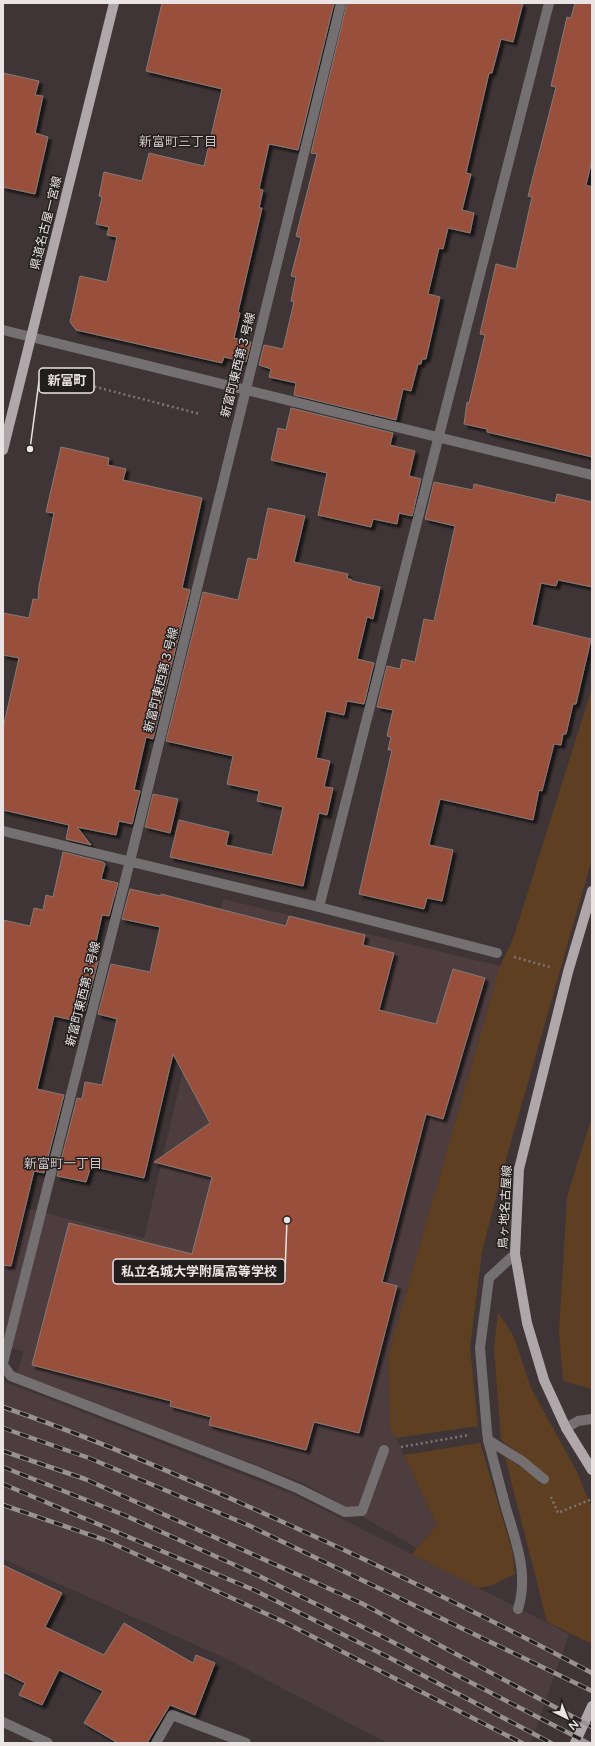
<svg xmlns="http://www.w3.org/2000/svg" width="595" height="1746" viewBox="0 0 595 1746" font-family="'Varela Round','Noto Sans JP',sans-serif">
<defs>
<filter id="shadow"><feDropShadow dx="3.5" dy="3.5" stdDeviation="1" flood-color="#0009"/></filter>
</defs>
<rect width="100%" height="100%" fill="#3f3536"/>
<g fill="#4e3d3f">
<path d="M223,899L500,966L388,1356L390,1428L396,1438L437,1525L417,1548L303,1483L17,1374L24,1351L3,1346V1202L144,1238Z"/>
<path d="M3,1381L297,1496L569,1634L531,1743H387L225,1658L3,1559Z"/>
</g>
<g fill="#5e3f22">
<path d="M592,688V859L508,1152L482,1251L470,1347L478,1426L396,1438L390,1428L388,1356L500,966L513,939Z"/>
<path d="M592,1116V1389L563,1381L559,1331L567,1197Z"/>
<path d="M498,1312L514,1337L531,1388L578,1474L592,1509V1644L547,1622L505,1457L537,1477L539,1484L548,1481L547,1475L501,1440L494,1348Z"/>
<path d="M480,1443L512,1550L515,1574L493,1585L478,1588L412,1554L437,1525L404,1455Z"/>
</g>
<g fill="#98503b" stroke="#857a77" filter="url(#shadow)">
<path d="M162,3H334L298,150L269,144L259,189L263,190L259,208H262L238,312L240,313L234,338L251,342L246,362L224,357L222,363L76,330L70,322L80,276L107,282L117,237L107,235L109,227L96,224L102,197L99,196L104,172L142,181L149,153L204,166L222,89L146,71Z"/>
<path d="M347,3H523L513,42L501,39L492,73H489L466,173L471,174L462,210L474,213L470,233L448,228L443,249L439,248L428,294L440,297L426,359H422L421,364H418L411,391L403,389L396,420L294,395L296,383L269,377L271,369L259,365L264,345L283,349L294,302L291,301L296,277L291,276L301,238L296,236L317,154L311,153Z"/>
<path d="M575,3H592V160L586,185L592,187V457L487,432V429L464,424L467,402L469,403L485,335L480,334L496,264L516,269L532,197L528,196L556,87L551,86L567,17L571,18Z"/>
<path d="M3,73L39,81L35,95L43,96L35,133L48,137L35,194L3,187Z"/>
<path d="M291,408L393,433L390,445L415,451L409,476L421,479L412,516L399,513L397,524L373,519L371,527L318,515L327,473L271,460L278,428L286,430Z"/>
<path d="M61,447L109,458L108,465L126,469L123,480L202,498L182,588L190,590L153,739L146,737L134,790L140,791L132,824L119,821L116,835L77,827L91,845L66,839L69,825L3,810V728L19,658L3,655V613L29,618L33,599L38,600L39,586L54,513L46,512Z"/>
<path d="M434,482L473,490L474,484L555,503L557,494L592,502V587L558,580L556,586L541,583L532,625L591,639L576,704H573L566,734H563L561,745L554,744L542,791L539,790L533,820L440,799L429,845L453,850L442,901L427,898L424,909L359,894L392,750H388L391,737L387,736L393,710L377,707L387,666L400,669L402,659L415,662L424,619L434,621L455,526L425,519Z"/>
<path d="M268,508L305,516L294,562L348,574L347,578L352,580V581L380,587L373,619L367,617L357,659L374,663L364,704L347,701L344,715L326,711L316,758L330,761L324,787L333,788L327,815L319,813L303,886L170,857L179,820L229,832L226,845L272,855L283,807L257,801L259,791L227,784L233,756L166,741L203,592L238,600L248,558L257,560Z"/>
<path d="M153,794L178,799L170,833L145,827Z"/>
<path d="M63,852L103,862L105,864L101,879L118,883L109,916L102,915L92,960L98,961L85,1011L75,1009L72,1020L54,1016L37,1089L64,1095L44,1173L34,1171L11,1266L3,1265V920L30,926L34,908L43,910L46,895L53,897Z"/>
<path d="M130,889L161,896V894L286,926L289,916L365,935L363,945L394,953L379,1010L436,1024L453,969L485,978L443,1119L426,1114L382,1282L397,1286L359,1433L314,1422L306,1450L209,1425L211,1417L170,1406L171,1401L32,1365L69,1223L192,1254L212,1177L154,1162L210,1123L173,1054L144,1178L91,1166L86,1182L57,1176L77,1098L82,1099L85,1082L102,1085L117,1019L98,1014L111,964L150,972L160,927L122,919Z"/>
<path d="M3,1565L62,1593L45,1627L104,1655L124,1623L193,1663L196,1655L215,1663L195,1715L170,1705L147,1743H118L84,1723L103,1691L59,1670L42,1705L19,1695L25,1683L3,1672Z"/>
</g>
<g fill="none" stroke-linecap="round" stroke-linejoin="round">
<g stroke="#7f7677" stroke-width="2.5" stroke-dasharray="2 3" stroke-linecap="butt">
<path d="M46,374L200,414"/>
<path d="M514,957L550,967"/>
<path d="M401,1447L469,1435"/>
<path d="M551,1497L558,1513L592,1499"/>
</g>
<g stroke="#747072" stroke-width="10">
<path d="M3,330L592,475"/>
<path d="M3,831L319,907L497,953"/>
<path d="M319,907L549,3"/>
<path d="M515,1254L489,1278L480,1348L487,1432L488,1440L522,1461L544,1479"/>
<path d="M3,1363L130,861L341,3"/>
<path d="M3,1365L11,1376L256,1471L299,1489L345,1512L362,1511L384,1450"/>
<path d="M566,1428L578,1421L592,1419"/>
<path d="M488,1440C494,1463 500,1486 506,1508C516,1542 529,1574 518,1609"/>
<path d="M3,1722L48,1743"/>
<path d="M156,1743L172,1715L246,1743"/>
</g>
<g stroke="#b0a7ab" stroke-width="10">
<path d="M3,450L114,3"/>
<path d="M592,891L568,972L519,1169L515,1254L527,1323L544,1380L566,1428L592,1470"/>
<path d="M575,1743L592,1706"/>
</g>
<defs>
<g id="rail">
<path d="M3,1407C99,1440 193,1481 285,1523C389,1570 491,1619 592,1673"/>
<path d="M3,1428L89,1458L248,1525L592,1691"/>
<path d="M3,1451L85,1479L361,1603L592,1727"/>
<path d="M3,1467L124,1515L259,1576L379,1635L588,1743"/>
<path d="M3,1484L254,1590L390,1658L551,1743"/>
<path d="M3,1505L105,1540L282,1621L522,1743"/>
</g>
</defs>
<use href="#rail" stroke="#999192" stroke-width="4.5"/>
<use href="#rail" stroke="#221e1e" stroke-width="3" stroke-dasharray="9" stroke-linecap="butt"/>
</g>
<g text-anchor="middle" stroke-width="3" stroke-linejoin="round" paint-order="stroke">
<g font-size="12" fill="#ebe4e5" stroke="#221e1e">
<text transform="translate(46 223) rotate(-76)" y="4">県道名古屋一宮線</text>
<text transform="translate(238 365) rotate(-76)" y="4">新富町東西第３号線</text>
<text transform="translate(161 680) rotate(-76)" y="4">新富町東西第３号線</text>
<text transform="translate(83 994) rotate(-76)" y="4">新富町東西第３号線</text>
<text transform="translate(505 1207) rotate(-87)" y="4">鳥ヶ地名古屋線</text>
</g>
<g font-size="13" fill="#cfc3c4" stroke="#221e1e">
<text x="178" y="146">新富町三丁目</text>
<text x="63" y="1168">新富町一丁目</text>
</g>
</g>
<path fill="none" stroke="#ebe4e5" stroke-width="1.5" d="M30 449L39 381M287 1220L285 1272"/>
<g fill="#ebe4e5" stroke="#221e1e" stroke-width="1.5">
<circle cx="30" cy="449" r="4"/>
<circle cx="287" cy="1220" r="4"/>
</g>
<g fill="#221e1e" stroke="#ebe4e5" stroke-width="1.5">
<rect x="39" y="368" width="55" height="25" rx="4"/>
<rect x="113" y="1259" width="172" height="25" rx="4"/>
</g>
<g font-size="13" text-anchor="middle" font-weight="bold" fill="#ebe4e5">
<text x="67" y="385">新富町</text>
<text x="199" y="1276">私立名城大学附属高等学校</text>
</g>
<rect width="595" height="1746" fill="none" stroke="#ebe4e5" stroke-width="8"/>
<g transform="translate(567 1718) rotate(137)" stroke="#221e1e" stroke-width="3" paint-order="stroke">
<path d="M0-3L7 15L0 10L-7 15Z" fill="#ebe4e5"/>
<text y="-6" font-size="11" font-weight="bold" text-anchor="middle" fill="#ebe4e5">N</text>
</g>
</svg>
